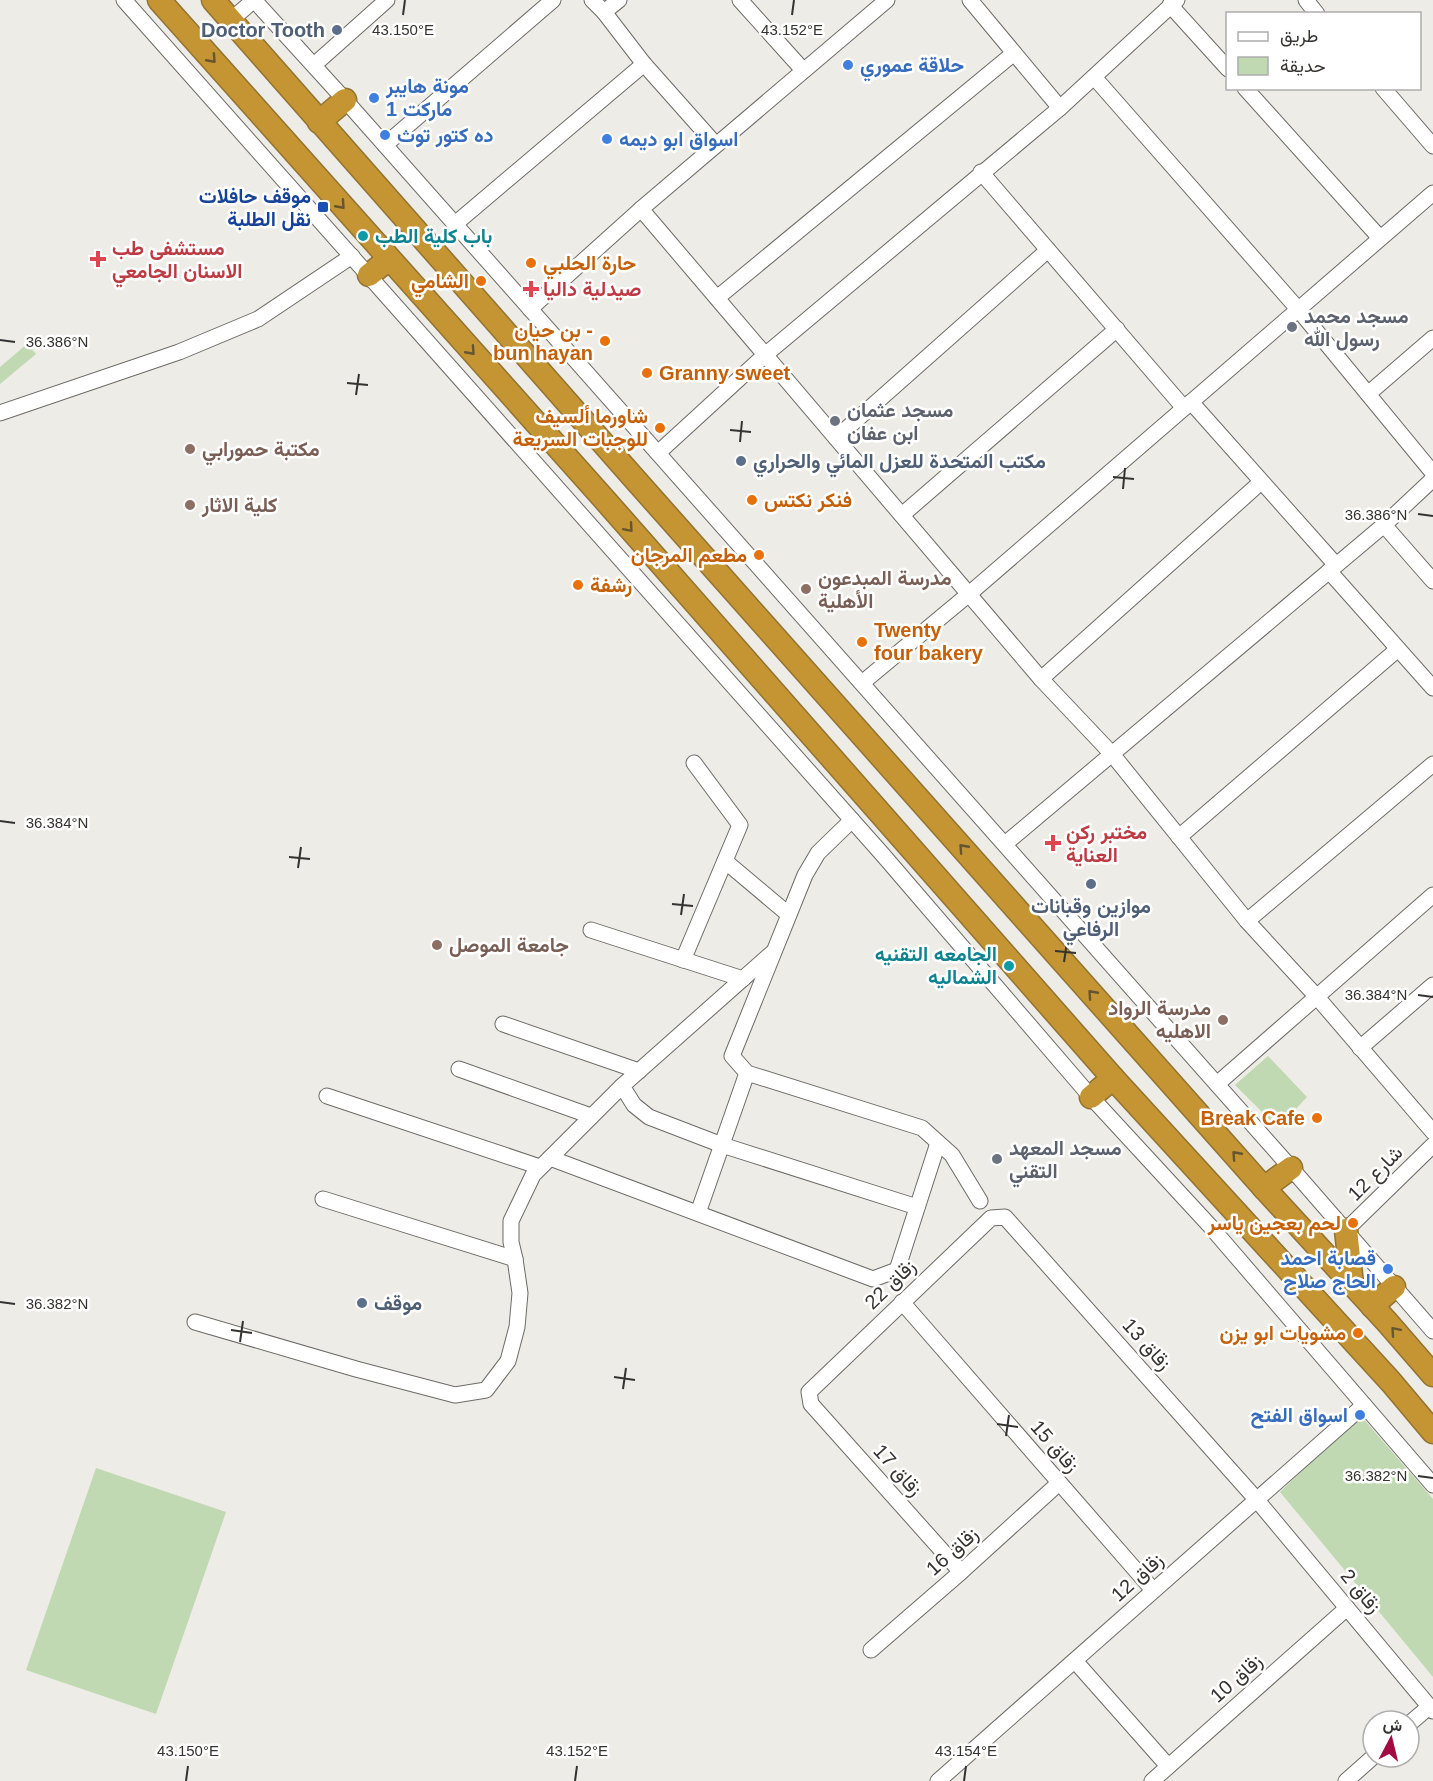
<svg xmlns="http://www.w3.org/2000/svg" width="1433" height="1781" viewBox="0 0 1433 1781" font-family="Arial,Vazirmatn,sans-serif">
<rect width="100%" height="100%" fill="#eeece6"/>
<g fill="#c0d9b2">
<path d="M27,344L36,354L0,384V367Z"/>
<path d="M1268,1056L1307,1097L1278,1128L1235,1085Z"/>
<path d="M1360,1415L1433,1499V1677L1280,1492Z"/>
<path d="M96,1468L226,1512L156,1714L26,1670Z"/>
</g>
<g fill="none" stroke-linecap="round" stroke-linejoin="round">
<defs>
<g id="minor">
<path d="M124,0L883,855L1091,1097L1210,1226L1433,1485"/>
<path d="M254,0L345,100L1291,1168L1433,1331"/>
<path d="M592,0L604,12L644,64L716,145"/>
<path d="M740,0L803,70"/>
<path d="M970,0L1060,108"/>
<path d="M1306,0L1317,14"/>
<path d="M1170,5L1228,69"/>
<path d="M604,12L619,0"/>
<path d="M230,21L254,0"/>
<path d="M314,65L387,0"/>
<path d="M1094,77L1298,309L1433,473"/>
<path d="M1245,88L1380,238"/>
<path d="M1383,88L1433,146"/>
<path d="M385,145L553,0"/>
<path d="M981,172L1184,408"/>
<path d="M641,209L1041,679L1112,754L1247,921L1317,997L1433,1132"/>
<path d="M455,224L644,64"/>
<path d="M717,298L1014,53"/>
<path d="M530,309L641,209L887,0"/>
<path d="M1368,394L1433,338"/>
<path d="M1191,402L1336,565"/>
<path d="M0,413L179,352L258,319L352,256"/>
<path d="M836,438L1048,250"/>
<path d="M658,453L765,355L1060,108L1177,0"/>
<path d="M902,515L1117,329"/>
<path d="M1384,525L1433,581"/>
<path d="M1329,571L1433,688"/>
<path d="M1041,679L1261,482"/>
<path d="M862,683L969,594L1433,193"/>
<path d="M852,820L818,853L805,875L732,1056L747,1073L922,1128L952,1155L980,1201"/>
<path d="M1179,837L1398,649"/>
<path d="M1005,844L1384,525L1433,479"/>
<path d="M725,861L788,914"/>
<path d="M1247,921L1433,764"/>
<path d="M591,930L743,979"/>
<path d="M683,960L740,825L694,763"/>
<path d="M503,1024L639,1071"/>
<path d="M1360,1048L1433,985"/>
<path d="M459,1069L591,1116"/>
<path d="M1217,1084L1433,895"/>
<path d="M622,1086L634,1105L649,1117L722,1145L917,1207"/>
<path d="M327,1096L540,1167"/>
<path d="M550,1158L873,1279L897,1270L938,1143"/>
<path d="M323,1199L515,1259"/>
<path d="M698,1213L747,1073"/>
<path d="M1346,1230L1433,1145"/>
<path d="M902,1302L1153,1590"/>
<path d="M195,1322L356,1369L455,1395L486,1390L508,1361L517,1327L520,1293L515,1259L511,1242V1221L533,1175L622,1086L772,953"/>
<path d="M961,1572L811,1404L809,1392L991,1218L1005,1217L1256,1499L1433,1711"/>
<path d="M871,1650L961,1572L1059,1483"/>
<path d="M1075,1661L1168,1766"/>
<path d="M1409,1724L1429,1707"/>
<path d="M938,1781L1364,1405"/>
<path d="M1152,1781L1347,1608"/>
<path d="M1346,1781L1373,1757"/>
</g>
<g id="highway">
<path d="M159,0L604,499L1113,1078L1391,1382L1433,1432"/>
<path d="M213,0L632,476L1264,1188L1387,1322L1433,1375"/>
<path d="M319,122L345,100"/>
<path d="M369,275L389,259"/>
<path d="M1091,1097L1113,1078"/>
<path d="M1264,1188L1291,1168"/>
<path d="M1346,1230L1352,1284"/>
<path d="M1372,1306L1394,1287"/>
</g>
</defs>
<use href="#minor" stroke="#6d6b67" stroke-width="17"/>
<use href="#highway" stroke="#927332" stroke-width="25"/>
<use href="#minor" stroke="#fff" stroke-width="15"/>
<use href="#highway" stroke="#c49532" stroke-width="22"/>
</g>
<defs><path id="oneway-chevron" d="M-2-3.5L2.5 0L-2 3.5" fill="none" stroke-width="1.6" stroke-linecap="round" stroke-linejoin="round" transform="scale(1.5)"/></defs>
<g stroke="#665531">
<use href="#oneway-chevron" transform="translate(212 59) rotate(48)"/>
<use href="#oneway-chevron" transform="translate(341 205) rotate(48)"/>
<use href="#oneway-chevron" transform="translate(471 351) rotate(48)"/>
<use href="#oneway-chevron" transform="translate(629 528) rotate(49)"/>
<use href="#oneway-chevron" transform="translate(963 848) rotate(-132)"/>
<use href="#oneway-chevron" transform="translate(1092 994) rotate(-132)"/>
<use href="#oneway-chevron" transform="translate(1236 1155) rotate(-132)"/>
<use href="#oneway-chevron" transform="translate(1395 1331) rotate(-131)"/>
</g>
<path fill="none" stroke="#343331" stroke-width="2" d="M403,15L405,0M792,15L794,0M0,340L15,342M347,383L368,385M356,395L359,374M730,430L751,432M740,442L742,421M1113,477L1134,479M1123,489L1125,468M1418,514L1433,516M0,821L15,823M289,857L310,859M298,868L301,847M672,904L693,906M681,915L684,894M1055,951L1076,953M1064,962L1067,942M1418,995L1433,997M0,1302L15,1304M231,1330L252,1333M240,1342L243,1321M614,1377L635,1380M623,1389L626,1368M997,1424L1018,1427M1006,1436L1009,1415M1418,1476L1433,1478M186,1781L188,1766M575,1781L577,1766M964,1781L966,1766"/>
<g fill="#5c6f8a" stroke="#fff" stroke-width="2">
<circle cx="337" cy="30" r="6"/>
<circle cx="741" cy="461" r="6"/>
<circle cx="1091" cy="884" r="6"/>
<circle cx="362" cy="1303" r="6"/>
</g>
<g fill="#3f7fe0" stroke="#fff" stroke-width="2">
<circle cx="848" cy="65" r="6"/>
<circle cx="374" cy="98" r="6"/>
<circle cx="385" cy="135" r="6"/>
<circle cx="607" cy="139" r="6"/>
<circle cx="1388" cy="1269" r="6"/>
<circle cx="1360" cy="1415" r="6"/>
</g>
<rect fill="#1a4fb4" stroke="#fff" stroke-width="2" x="317" y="201" width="12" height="12" rx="3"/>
<g fill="#0f9aa8" stroke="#fff" stroke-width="2">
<circle cx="363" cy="236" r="6"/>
<circle cx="1009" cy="966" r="6"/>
</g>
<g fill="#e0444e" stroke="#fff" stroke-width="2">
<path d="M95 250h6v6h6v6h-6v6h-6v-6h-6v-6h6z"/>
<path d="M528 280h6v6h6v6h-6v6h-6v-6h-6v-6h6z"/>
<path d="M1050 834h6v6h6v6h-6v6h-6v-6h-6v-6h6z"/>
</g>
<g fill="#e8710a" stroke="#fff" stroke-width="2">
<circle cx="531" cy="263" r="6"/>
<circle cx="481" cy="281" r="6"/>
<circle cx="605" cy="341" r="6"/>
<circle cx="647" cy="373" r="6"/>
<circle cx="660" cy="428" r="6"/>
<circle cx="752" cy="500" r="6"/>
<circle cx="759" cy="555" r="6"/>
<circle cx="578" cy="585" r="6"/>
<circle cx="862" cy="642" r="6"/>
<circle cx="1317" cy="1118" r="6"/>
<circle cx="1353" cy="1223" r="6"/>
<circle cx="1358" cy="1333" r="6"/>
</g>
<g fill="#6b7280" stroke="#fff" stroke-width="2">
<circle cx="1292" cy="327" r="6"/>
<circle cx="835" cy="421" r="6"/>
<circle cx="997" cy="1159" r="6"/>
</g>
<g fill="#8d6e63" stroke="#fff" stroke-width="2">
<circle cx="190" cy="449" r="6"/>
<circle cx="190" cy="505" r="6"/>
<circle cx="806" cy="589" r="6"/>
<circle cx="437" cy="945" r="6"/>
<circle cx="1223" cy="1020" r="6"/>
</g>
<g text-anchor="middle" stroke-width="5" stroke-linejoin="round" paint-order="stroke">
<g font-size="20" font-weight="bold" fill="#4e5e75" stroke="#fff" text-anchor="start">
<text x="325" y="37" text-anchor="end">Doctor Tooth</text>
<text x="753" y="468">مكتب المتحدة للعزل المائي والحراري</text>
<text x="1091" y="913" text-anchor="middle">موازين وقبانات<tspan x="1091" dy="23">الرفاعي</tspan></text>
<text x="374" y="1310">موقف</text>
</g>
<g font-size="20" font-weight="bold" fill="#366cbe" stroke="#fff" text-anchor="start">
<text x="860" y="72">حلاقة عموري</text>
<text x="386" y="93">مونة هايبر<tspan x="386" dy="23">ماركت 1</tspan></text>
<text x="397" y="142">ده كتور توث</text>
<text x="619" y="146">اسواق ابو ديمه</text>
<text x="1376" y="1265" text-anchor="end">قصابة احمد<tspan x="1376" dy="23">الحاج صلاح</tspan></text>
<text x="1348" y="1422" text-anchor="end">اسواق الفتح</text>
</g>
<g font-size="20" font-weight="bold" fill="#164399" stroke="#fff" text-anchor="end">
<text x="311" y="203">موقف حافلات<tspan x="311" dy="23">نقل الطلبة</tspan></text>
</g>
<g font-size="20" font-weight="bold" fill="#0d838f" stroke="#fff" text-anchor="start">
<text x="375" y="243">باب كلية الطب</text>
<text x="997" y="961" text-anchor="end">الجامعه التقنيه<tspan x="997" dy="23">الشماليه</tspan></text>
</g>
<g font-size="20" font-weight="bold" fill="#be3a42" stroke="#fff" text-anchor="start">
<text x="112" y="255">مستشفى طب<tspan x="112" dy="23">الاسنان الجامعي</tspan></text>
<text x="543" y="296">صيدلية داليا</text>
<text x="1066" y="839">مختبر ركن<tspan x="1066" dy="23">العناية</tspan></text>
</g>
<g font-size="20" font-weight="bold" fill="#c56008" stroke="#fff" text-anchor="end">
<text x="543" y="270" text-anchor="start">حارة الحلبي</text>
<text x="469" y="288">الشامي</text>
<text x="593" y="337">بن حيان -<tspan x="593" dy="23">bun hayan</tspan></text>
<text x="659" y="380" text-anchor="start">Granny sweet</text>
<text x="648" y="423">شاورما ألسيف<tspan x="648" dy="23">للوجبات السريعة</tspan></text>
<text x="764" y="507" text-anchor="start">فنكر نكتس</text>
<text x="747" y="562">مطعم المرجان</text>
<text x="590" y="592" text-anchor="start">رشفة</text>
<text x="874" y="637" text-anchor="start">Twenty<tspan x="874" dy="23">four bakery</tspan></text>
<text x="1305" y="1125">Break Cafe</text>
<text x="1341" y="1230">لحم بعجين ياسر</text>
<text x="1346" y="1340">مشويات ابو يزن</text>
</g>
<g font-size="20" font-weight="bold" fill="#5b616d" stroke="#fff" text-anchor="start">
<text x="1304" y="323">مسجد محمد<tspan x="1304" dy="23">رسول الله</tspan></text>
<text x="847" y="417">مسجد عثمان<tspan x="847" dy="23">ابن عفان</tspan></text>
<text x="1009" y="1155">مسجد المعهد<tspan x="1009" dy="23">التقني</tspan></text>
</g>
<g font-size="20" font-weight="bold" fill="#785e54" stroke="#fff" text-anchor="start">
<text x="202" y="456">مكتبة حمورابي</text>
<text x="202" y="512">كلية الاثار</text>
<text x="818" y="585">مدرسة المبدعون<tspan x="818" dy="23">الأهلية</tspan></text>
<text x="449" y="952">جامعة الموصل</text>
<text x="1211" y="1015" text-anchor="end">مدرسة الرواد<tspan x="1211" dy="23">الاهليه</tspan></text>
</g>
<g font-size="20" fill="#343331" stroke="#fff">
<text transform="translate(1375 1173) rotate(-45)" y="7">شارع 12</text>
<text transform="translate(890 1284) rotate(-44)" y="7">زقاق 22</text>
<text transform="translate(1147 1344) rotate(48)" y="7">زقاق 13</text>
<text transform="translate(1055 1446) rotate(49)" y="7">زقاق 15</text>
<text transform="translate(898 1470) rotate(48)" y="7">زقاق 17</text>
<text transform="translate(952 1551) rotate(-42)" y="7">زقاق 16</text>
<text transform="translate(1137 1577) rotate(-42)" y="7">زقاق 12</text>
<text transform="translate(1361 1591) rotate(50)" y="7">زقاق 2</text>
<text transform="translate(1236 1678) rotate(-42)" y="7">زقاق 10</text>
</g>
</g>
<g font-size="15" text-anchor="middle" fill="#343331" stroke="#fff" stroke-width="5" stroke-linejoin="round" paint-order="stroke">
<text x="403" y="35">43.150°E</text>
<text x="792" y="35">43.152°E</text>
<text x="57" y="347">36.386°N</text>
<text x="1376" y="520">36.386°N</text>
<text x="57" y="828">36.384°N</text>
<text x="1376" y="1000">36.384°N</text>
<text x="57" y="1309">36.382°N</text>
<text x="1376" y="1481">36.382°N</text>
<text x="188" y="1756">43.150°E</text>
<text x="577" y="1756">43.152°E</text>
<text x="966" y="1756">43.154°E</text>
</g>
<rect x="1226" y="12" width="195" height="78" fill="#ffffff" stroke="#aeadad" stroke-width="1.5"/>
<rect x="1238" y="32" width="30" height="9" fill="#ffffff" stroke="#aeadad" stroke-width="1.5"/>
<text x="1280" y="42" font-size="18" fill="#343331">طريق</text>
<rect x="1238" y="57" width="30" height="18" fill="#c0d9b2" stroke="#aeadad" stroke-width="1.5"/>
<text x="1280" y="72" font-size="18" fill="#343331">حديقة</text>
<g transform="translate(1391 1739) rotate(7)"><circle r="28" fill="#ffffff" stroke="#aeadad" stroke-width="1.5"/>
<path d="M0-4.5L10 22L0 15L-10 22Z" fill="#a30942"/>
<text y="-9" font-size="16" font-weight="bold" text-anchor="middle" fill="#343331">ش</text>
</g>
</svg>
